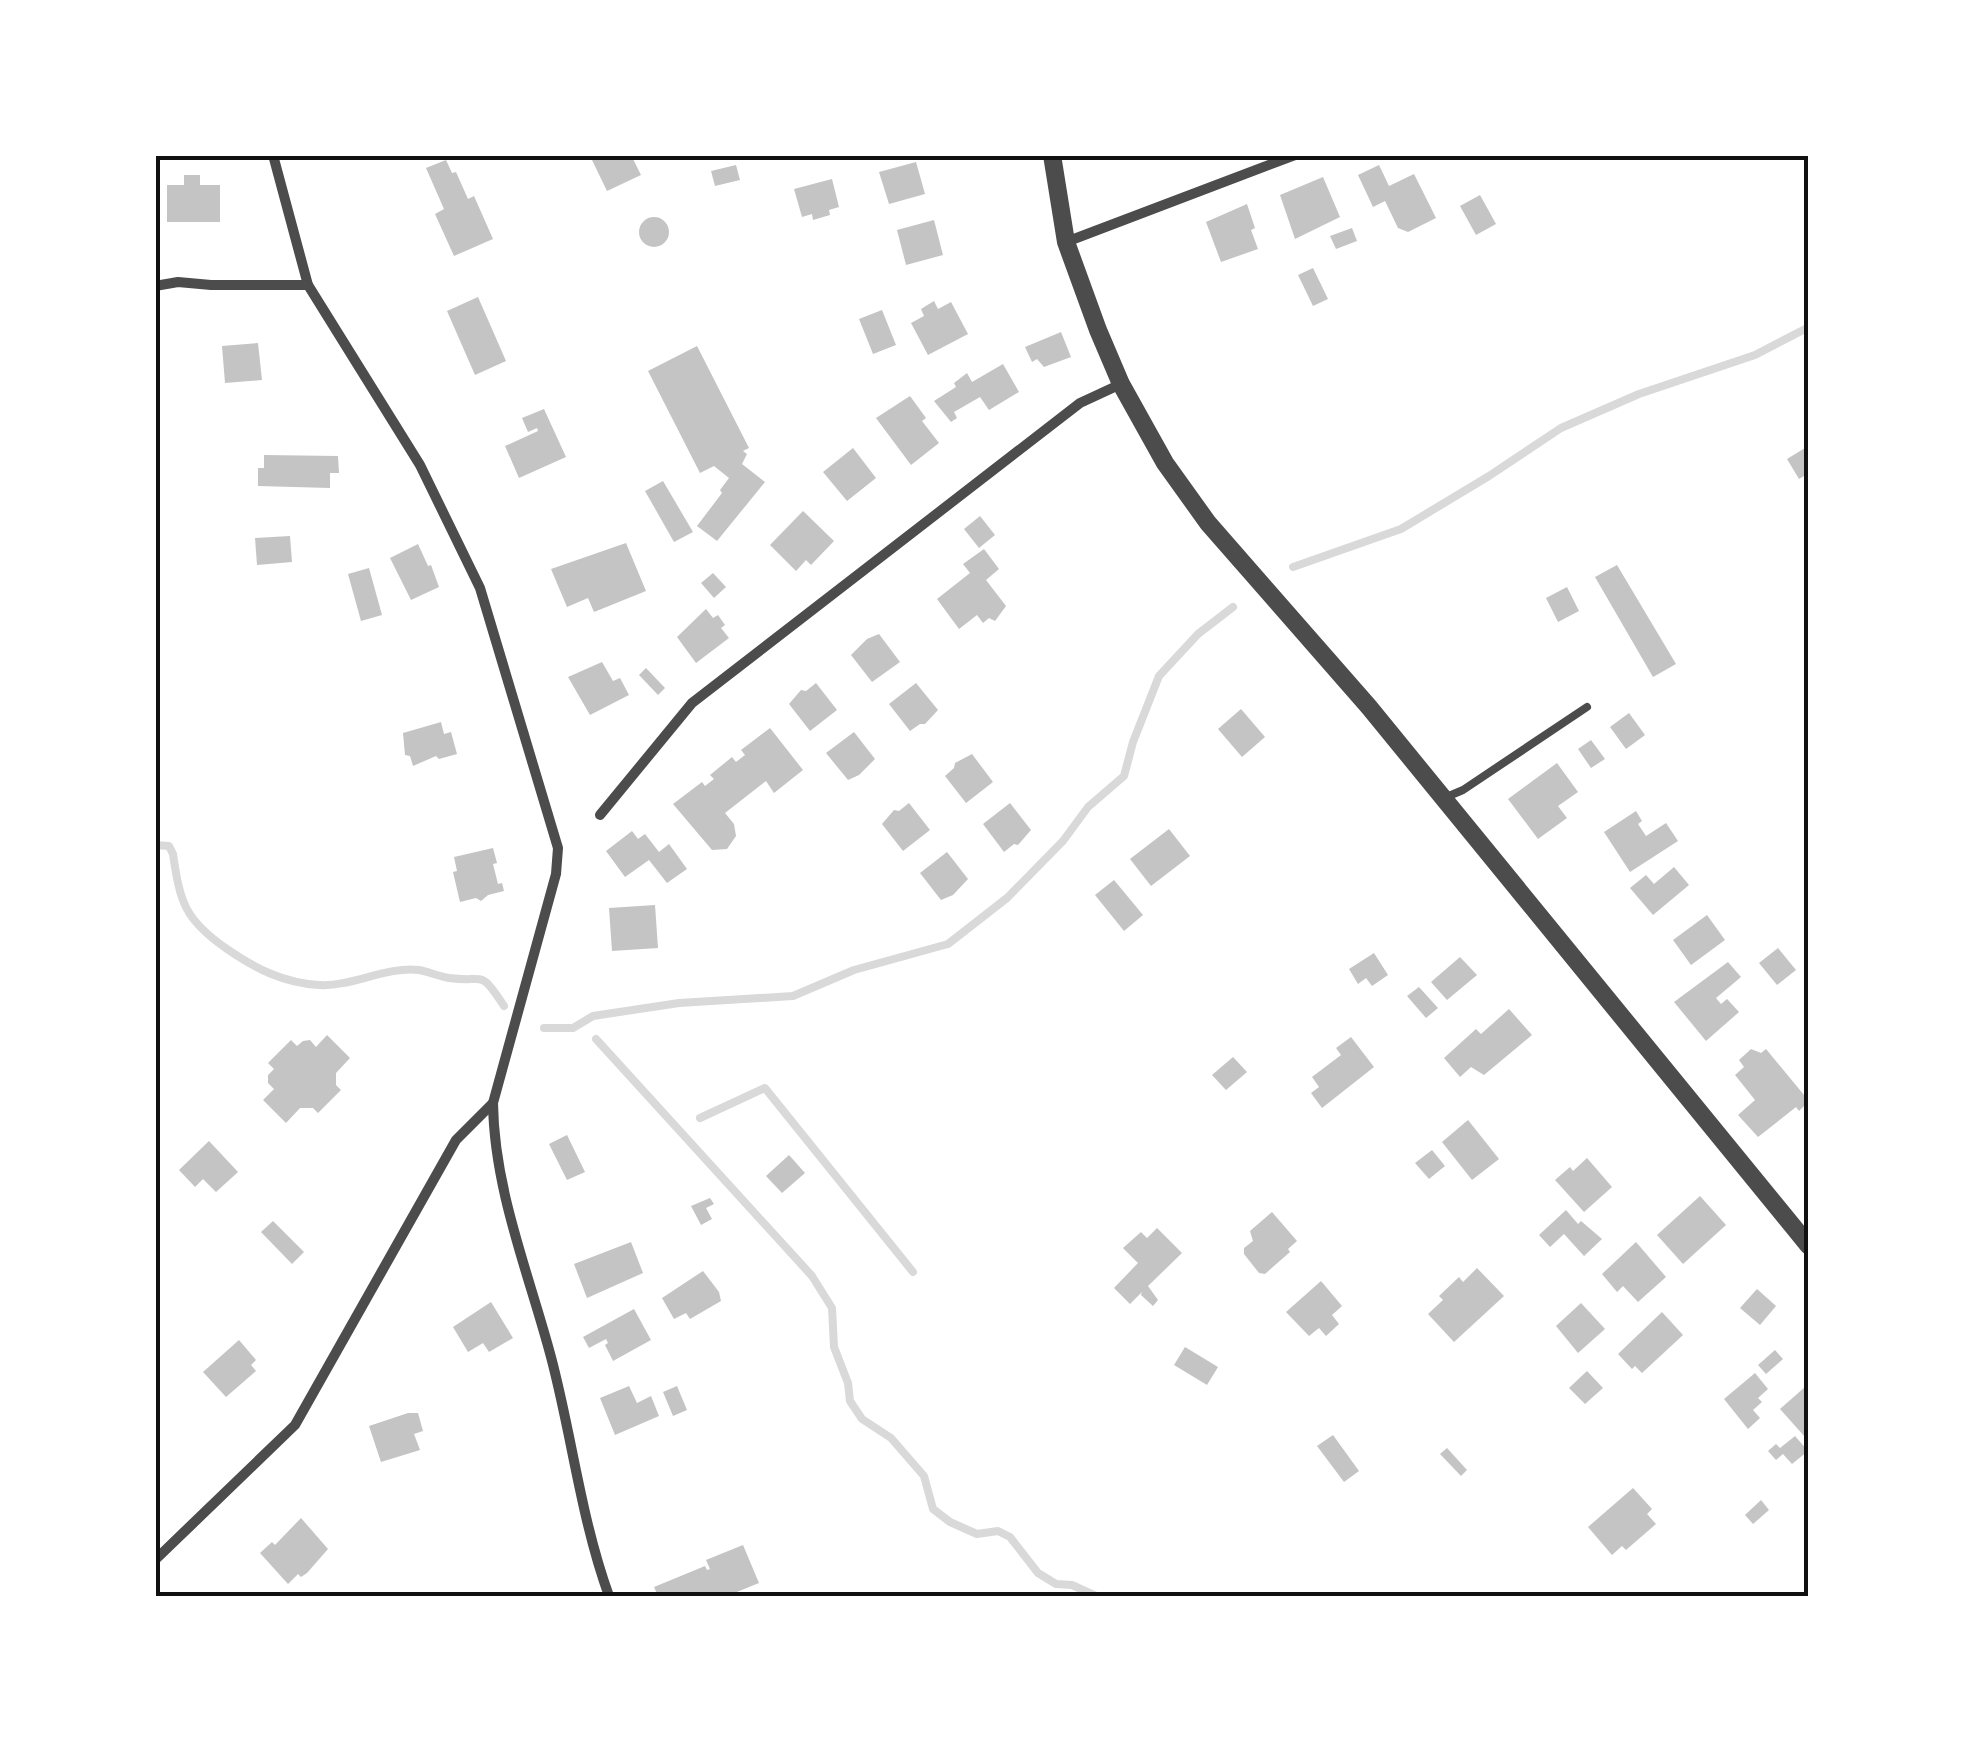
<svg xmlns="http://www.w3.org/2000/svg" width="1964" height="1751" viewBox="0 0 1964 1751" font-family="'Open Sans',sans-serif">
<rect width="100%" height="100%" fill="#fff"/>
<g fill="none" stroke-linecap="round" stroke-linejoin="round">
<g stroke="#d9d9d9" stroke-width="8">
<path d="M1293,567L1401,529L1489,476L1561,428L1639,394L1755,355L1809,327"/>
<path d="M155,845L169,846L173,854C180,903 185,920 227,949C256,969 284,983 319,985C352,987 386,966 419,970C429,972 438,976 449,978C486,983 479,968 504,1006"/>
<path d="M544,1028H573L593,1016L679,1003L793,996L854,970L948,944L1007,898L1063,841L1088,807L1124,776L1133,742L1159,676L1198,634L1233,607"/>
<path d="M596,1039L812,1276L832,1308L834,1347L848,1383L850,1401L862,1419L891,1438L924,1476L933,1509L950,1522L977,1534L998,1531L1010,1537L1038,1573L1056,1584L1072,1585L1096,1596"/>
<path d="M700,1118L765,1088L913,1272"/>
</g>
</g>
<g fill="#c4c4c4">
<path d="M603,155H631L641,175L607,191L592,160Z"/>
<path d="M446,160L452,173L456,172L468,199L474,196L493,239L454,256L435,214L444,209L426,168Z"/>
<path d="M916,162L925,194L889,204L879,172Z"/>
<path d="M736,165L740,180L715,186L711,171Z"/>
<path d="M1379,165L1389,186L1414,174L1436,218L1408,232L1398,228L1385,201L1373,207L1358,175Z"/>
<path d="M184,175H200V185H220V222H167V185H184Z"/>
<path d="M1323,177L1340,217L1295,239L1280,195Z"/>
<path d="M832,179L839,207L829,210L830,215L813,220L812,214L802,217L794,189Z"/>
<path d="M1480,195L1496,224L1476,235L1460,206Z"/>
<path d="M1247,204L1255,228L1251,230L1258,249L1221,262L1206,222Z"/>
<circle cx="654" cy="232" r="15"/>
<path d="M934,220L943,255L906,265L897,230Z"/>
<path d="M1352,228L1357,241L1336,249L1330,236Z"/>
<path d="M1313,268L1328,299L1313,306L1298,275Z"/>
<path d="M478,297L506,361L475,375L447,311Z"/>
<path d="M934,301L938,309L951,302L968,334L928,355L911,323L924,316L921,309Z"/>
<path d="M882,310L896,345L873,354L859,319Z"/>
<path d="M1061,332L1071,357L1044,367L1037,359L1032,362L1025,347Z"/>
<path d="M258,343L262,380L225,383L222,346Z"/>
<path d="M697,346L749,448L743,451L747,454L742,464L765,482L717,541L697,526L722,493L720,490L729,478L714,466L700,473L648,371Z"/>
<path d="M1003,364L1019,392L989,410L980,397L954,412L957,418L951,422L934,401L956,387L954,383L967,373L972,382Z"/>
<path d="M910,396L926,418L922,421L939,443L911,465L876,418Z"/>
<path d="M544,409L566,457L519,478L505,446L538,431L537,428L528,432L522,418Z"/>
<path d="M853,448L876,478L847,501L823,472Z"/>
<path d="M1805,448L1809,454V473L1799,479L1787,459Z"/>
<path d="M264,455L338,456L339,473H330V488L258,486V468H264Z"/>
<path d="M663,481L693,532L674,542L645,491Z"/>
<path d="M803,511L834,541L811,565L806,560L796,571L770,545Z"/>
<path d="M980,516L995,535L979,548L964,529Z"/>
<path d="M290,536L292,562L257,565L255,538Z"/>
<path d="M626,543L646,591L594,612L588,598L567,607L551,569Z"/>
<path d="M418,544L428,566L431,565L439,587L411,600L390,558Z"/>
<path d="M984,549L999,569L986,580L1006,606L995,621L989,618L983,623L977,615L959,629L937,599L970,573L963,564Z"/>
<path d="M1617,565L1676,664L1653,677L1595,577Z"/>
<path d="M369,568L382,615L361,621L348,574Z"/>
<path d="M713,573L726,587L714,598L701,583Z"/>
<path d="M1567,587L1579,611L1558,622L1546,598Z"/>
<path d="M706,609L713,618L718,615L725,625L721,628L729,638L696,663L677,637Z"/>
<path d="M879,634L900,662L872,682L851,655L867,639Z"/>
<path d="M602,662L613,681L620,678L629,695L590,715L568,677Z"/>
<path d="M646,668L665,688L658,695L639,675Z"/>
<path d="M816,683L837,710L810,731L789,704L801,690L806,691Z"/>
<path d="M916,683L938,710L925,724H920L910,731L889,704Z"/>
<path d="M1241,709L1265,737L1242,757L1218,729Z"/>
<path d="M1629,713L1645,735L1626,749L1610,727Z"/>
<path d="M441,722L444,734L451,732L457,754L439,759L436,756L413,766L410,756L405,755L403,733Z"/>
<path d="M770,728L803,770L774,793L766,781L725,813L734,824L736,836L727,849L712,850L673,804L702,782L705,786L714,779L710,775L732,757L736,762L745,755L741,750Z"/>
<path d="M854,732L875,759L859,775L848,780L826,753Z"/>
<path d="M1591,740L1605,759L1591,768L1578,749Z"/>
<path d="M972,754L993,782L966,803L945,776L954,768L955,763Z"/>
<path d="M1557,763L1578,792L1558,806L1567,818L1538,839L1508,799Z"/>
<path d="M909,803L930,830L903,851L882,824L894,810L899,811Z"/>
<path d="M1010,803L1031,830L1018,845L1014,844L1004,852L983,824Z"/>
<path d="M1636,811L1642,821L1638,824L1646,836L1666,823L1678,841L1630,872L1604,832Z"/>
<path d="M1169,829L1190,856L1151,886L1130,859Z"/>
<path d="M632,831L638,839L645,834L659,852L669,844L687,869L667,883L649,860L625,877L606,851Z"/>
<path d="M493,848L497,863L493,864L498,884L502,883L504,891L488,895L481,901L476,898L460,902L453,872L457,871L454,857Z"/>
<path d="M947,852L968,879L953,895L941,900L920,873Z"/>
<path d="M1674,867L1689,885L1653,915L1630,888L1646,875L1654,884Z"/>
<path d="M1114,880L1143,915L1124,931L1095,895Z"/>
<path d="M655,905L658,948L612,951L609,908Z"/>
<path d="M1707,915L1725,940L1691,965L1673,940Z"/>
<path d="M1778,948L1796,970L1777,985L1759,963Z"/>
<path d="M1374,953L1388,975L1372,986L1366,978L1358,984L1349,969Z"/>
<path d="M1460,957L1477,975L1447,1000L1431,982Z"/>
<path d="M1728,962L1741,977L1716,998L1721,1004L1727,999L1739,1012L1706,1041L1674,1002Z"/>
<path d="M1419,987L1438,1008L1426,1018L1407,996Z"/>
<path d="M1509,1009L1532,1035L1484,1075L1471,1067L1460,1077L1444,1058L1476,1029L1481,1034Z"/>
<path d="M327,1035L350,1058L336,1073V1085L341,1090L318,1113L313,1108H300L286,1123L263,1100L274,1089L268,1083V1075L274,1069L268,1063L291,1040L297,1046L303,1041L310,1040L316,1047Z"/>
<path d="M1351,1037L1374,1067L1322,1108L1311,1093L1319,1087L1312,1077L1341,1055L1336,1048Z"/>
<path d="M1751,1049L1761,1053L1766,1049L1809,1101L1799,1111L1796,1107L1758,1137L1738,1115L1755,1100L1735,1075L1744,1067L1739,1060Z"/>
<path d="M1233,1057L1247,1072L1226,1090L1212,1075Z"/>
<path d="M1468,1120L1499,1159L1472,1180L1442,1142Z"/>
<path d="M567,1135L585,1172L567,1180L549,1144Z"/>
<path d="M209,1141L238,1172L216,1192L203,1179L195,1187L179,1170Z"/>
<path d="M1432,1150L1445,1166L1429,1179L1415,1163Z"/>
<path d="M789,1155L805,1173L782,1193L766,1176Z"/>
<path d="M1587,1158L1612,1187L1584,1212L1555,1180L1570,1167L1573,1171Z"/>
<path d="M1700,1196L1726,1225L1683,1264L1657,1235Z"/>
<path d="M710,1198L714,1204L706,1208L712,1219L701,1225L691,1206Z"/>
<path d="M1566,1210L1578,1224L1581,1221L1602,1239L1584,1256L1564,1234L1550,1247L1539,1235Z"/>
<path d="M1272,1212L1297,1241L1288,1249L1290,1252L1265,1274L1259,1273L1244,1254V1248L1253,1241L1250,1231Z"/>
<path d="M273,1221L304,1252L292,1264L261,1232Z"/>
<path d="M1157,1228L1182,1253L1148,1286L1158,1300L1153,1306L1141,1295L1142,1292L1130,1304L1114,1288L1138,1263L1123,1248L1141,1232L1147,1238Z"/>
<path d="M631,1242L643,1273L587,1298L574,1264Z"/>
<path d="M1636,1242L1666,1277L1638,1302L1623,1286L1617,1292L1602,1274Z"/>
<path d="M1477,1268L1504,1296L1454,1342L1428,1314L1443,1300L1439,1296L1459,1277L1463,1282Z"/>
<path d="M703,1271L719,1292L721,1301L690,1319L686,1313L674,1319L662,1298Z"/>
<path d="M1321,1281L1342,1306L1332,1315L1339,1324L1326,1336L1319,1328L1309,1336L1286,1312Z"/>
<path d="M1757,1289L1776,1306L1760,1325L1740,1308Z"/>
<path d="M491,1302L513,1338L489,1352L483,1343L468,1352L453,1327Z"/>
<path d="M1581,1303L1605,1329L1578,1353L1556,1326Z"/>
<path d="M634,1309L651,1340L613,1361L605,1345L608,1343L606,1339L589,1348L583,1337Z"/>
<path d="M1662,1312L1683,1335L1642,1373L1635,1366L1632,1369L1618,1354Z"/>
<path d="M239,1340L256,1360L251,1365L256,1371L226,1397L203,1372Z"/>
<path d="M1185,1347L1218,1367L1207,1385L1174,1365Z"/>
<path d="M1775,1350L1783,1359L1766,1374L1758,1365Z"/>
<path d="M1587,1371L1603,1388L1585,1404L1569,1388Z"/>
<path d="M1755,1373L1768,1389L1758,1398L1762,1402L1753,1410L1760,1418L1748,1429L1724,1399Z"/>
<path d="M629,1386L637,1403L651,1396L659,1416L615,1435L600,1398Z"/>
<path d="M677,1386L687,1410L673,1416L663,1392Z"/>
<path d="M1805,1387L1809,1393V1434L1805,1437L1780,1409Z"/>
<path d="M408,1413H418L423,1431L414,1434L420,1450L381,1462L369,1426Z"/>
<path d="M1333,1435L1359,1471L1344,1482L1317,1446Z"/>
<path d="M1795,1436L1808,1451L1792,1464L1783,1454L1776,1460L1768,1451L1776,1444L1780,1448Z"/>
<path d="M1447,1448L1467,1470L1461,1476L1440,1454Z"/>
<path d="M1633,1488L1652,1509L1647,1514L1656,1524L1626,1550L1622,1546L1612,1555L1588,1527Z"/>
<path d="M1761,1500L1769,1510L1753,1524L1745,1515Z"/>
<path d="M301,1518L328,1549L307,1573L301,1577L298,1574L288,1584L260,1553L272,1542L275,1545Z"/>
<path d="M743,1545L759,1583L727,1596H658L654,1587L705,1566L707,1570L710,1569L706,1560Z"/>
</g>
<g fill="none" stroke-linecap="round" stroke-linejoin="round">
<path stroke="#4c4c4c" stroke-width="8" d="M1444,798L1463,790L1587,707"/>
<g stroke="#4c4c4c" stroke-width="10">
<path d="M273,155L308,285L420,465L480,588L558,848L556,874L493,1103C494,1190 529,1274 551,1357C572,1436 581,1519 609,1596"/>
<path d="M1066,242L1295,155"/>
<path d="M155,286L178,282L211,285H308"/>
<path d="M600,815L692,703L1080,403L1121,384"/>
<path d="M155,1560L295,1425L456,1140L493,1103"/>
</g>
<path stroke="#4c4c4c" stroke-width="18" d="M1052,155L1066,242L1098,330L1121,384L1165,463L1208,523L1369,707L1809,1246"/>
</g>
<rect width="1964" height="1751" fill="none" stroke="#ffffff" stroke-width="315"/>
<rect x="158" y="158" width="1648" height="1436" fill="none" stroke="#111" stroke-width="4"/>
</svg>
